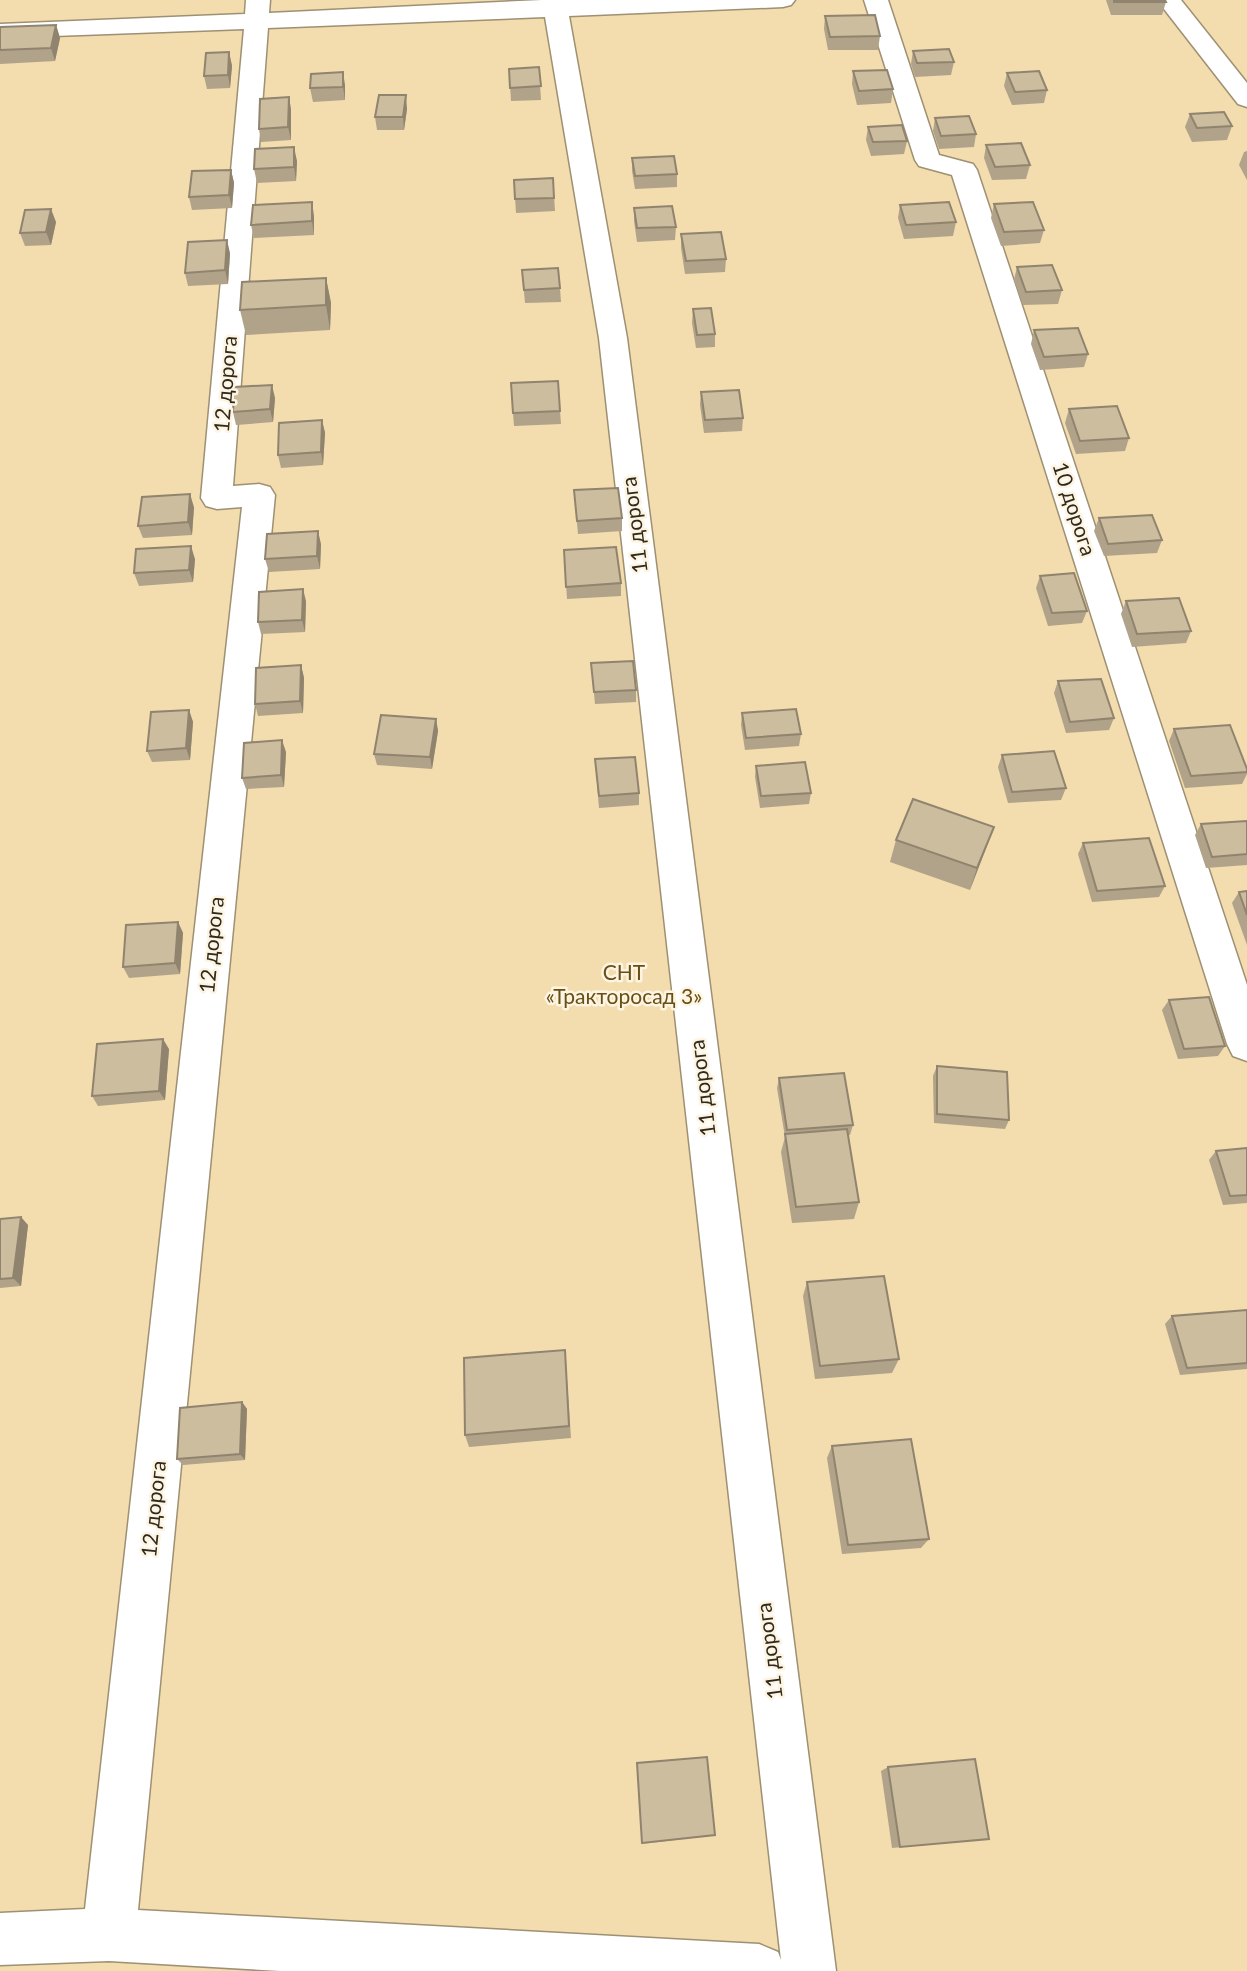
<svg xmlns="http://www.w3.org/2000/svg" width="1247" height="1971" viewBox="0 0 1247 1971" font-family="Lato,sans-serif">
<rect width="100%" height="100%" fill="#fef4e2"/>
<rect fill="#f3dcae" x="0" y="0" width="1247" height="1971"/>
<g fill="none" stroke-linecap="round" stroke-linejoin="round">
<defs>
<g id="minor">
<path d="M246,0H270L269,13L542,0H795L791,5L783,7L569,16L627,338L836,1971H280L109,1961L0,1965V1913L85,1909L242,507L217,509L206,506L201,498L244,29L0,38V24L245,14ZM545,17L599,338L781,1960L778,1952L759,1944L138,1910L275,495L270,487L259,484L233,486L268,28Z"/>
<path d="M864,0H888L939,155L973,164L977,170L1247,985V1061L1233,1056L1227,1044L952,175L919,166L915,160Z"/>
<path d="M1157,0H1181L1247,83V107L1238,104Z"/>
</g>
</defs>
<use href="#minor" stroke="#9e9073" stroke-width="3"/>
<use href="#minor" fill="#fff" fill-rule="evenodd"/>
</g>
<g fill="#b0a389">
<path d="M1106,0H1165L1166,2L1162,15H1111Z"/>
<path d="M825,16L880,36L878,50H828L824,29Z"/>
<path d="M56,25L60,38L55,61L0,64V27Z"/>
<path d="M913,51L954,62L951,75L915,77L911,64Z"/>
<path d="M229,52L232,66L230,88L207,89L204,76Z"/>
<path d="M539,67L541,100L511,101L509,69Z"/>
<path d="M853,71L893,89L891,103L857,105L852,84Z"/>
<path d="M1007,73L1047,90L1044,103L1012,105L1004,86Z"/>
<path d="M345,85V100L313,102L310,88Z"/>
<path d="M289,97L291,110V140L261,142L259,129Z"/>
<path d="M407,109L404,130H377L375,117Z"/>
<path d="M1190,114L1232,126L1227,140L1192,142L1185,127Z"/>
<path d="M935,118L976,134L974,147L939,149L933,131Z"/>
<path d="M868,127L907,141L904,154L871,156L866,140Z"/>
<path d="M986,145L1030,165L1026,179L992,180L984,158Z"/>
<path d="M1247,151V180L1239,165L1244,152Z"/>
<path d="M632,158L677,174V187L635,189L632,171Z"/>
<path d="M297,161L296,181L257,183L254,169Z"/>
<path d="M231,170L234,183L232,208L192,210L189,197Z"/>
<path d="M553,178L555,211L516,213L514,180Z"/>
<path d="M994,204L1044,230L1040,243L1001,246L991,218Z"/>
<path d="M900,205L956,222L953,236L904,239L898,218Z"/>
<path d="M634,208L676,227L675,240L637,242L634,221Z"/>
<path d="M314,216V235L254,238L251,225Z"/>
<path d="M56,222L51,245L25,246L20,233Z"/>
<path d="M681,234L726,259L725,272L685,274L681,248Z"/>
<path d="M230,253L228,284L188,286L185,273Z"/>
<path d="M1017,267L1062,290L1058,304L1023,305L1014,280Z"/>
<path d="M522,270L560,288L561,302L525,303Z"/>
<path d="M326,278L331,303L330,330L246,335L240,310Z"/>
<path d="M693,309L715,334V347L696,348L692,323Z"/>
<path d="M1034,330L1088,354L1084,367L1040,370L1031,344Z"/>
<path d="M701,392L743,418L742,431L704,433L700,405Z"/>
<path d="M275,398L273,422L236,425L233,412Z"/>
<path d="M1069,409L1129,438L1125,451L1076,454L1065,423Z"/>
<path d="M560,411L561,424L514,426L513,413Z"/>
<path d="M322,420L325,433L323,465L281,468L278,455Z"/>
<path d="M574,490L622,518V531L578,534Z"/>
<path d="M194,507L192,535L143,538L138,526Z"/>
<path d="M1099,518L1162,540L1157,553L1104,556L1094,531Z"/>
<path d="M321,544L320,569L269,572L265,559Z"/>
<path d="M564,550L621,583V596L567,599Z"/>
<path d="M195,559L193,582L139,586L134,573Z"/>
<path d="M1040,576L1087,611L1082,623L1048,626L1036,588Z"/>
<path d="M306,601L305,632L261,634L258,622Z"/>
<path d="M1126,601L1191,631L1186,643L1132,647L1121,614Z"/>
<path d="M591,663L636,690V702L595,704Z"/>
<path d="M301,665L304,678L303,713L258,716L255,704Z"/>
<path d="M1058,681L1114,718L1109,730L1066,733L1054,693Z"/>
<path d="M189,710L193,722L190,760L152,762L147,751Z"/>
<path d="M742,713L801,734L799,746L745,750L741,725Z"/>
<path d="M436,719L438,731L432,769L377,765L374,754Z"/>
<path d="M1174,729L1247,769V774L1242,784L1185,788L1169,741Z"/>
<path d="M286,752L284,787L246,789L242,778Z"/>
<path d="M1002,755L1066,788L1061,800L1008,803L998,767Z"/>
<path d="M595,759L639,793V805L599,808Z"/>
<path d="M756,766L811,793L809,804L760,808L755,777Z"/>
<path d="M1247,821V865L1206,868L1195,835L1201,824Z"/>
<path d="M994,827L970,890L890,862L896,840Z"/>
<path d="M1083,843L1165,886L1159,897L1092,902L1078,854Z"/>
<path d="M1247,891V945L1232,903L1239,892Z"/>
<path d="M178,922L183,933L180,974L129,978L123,967Z"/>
<path d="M1169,1000L1225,1046L1218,1056L1178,1059L1162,1010Z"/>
<path d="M169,1049L165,1100L98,1106L92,1096Z"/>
<path d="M937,1066L1009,1120L1005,1129L934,1123L933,1076Z"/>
<path d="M779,1078L853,1125L850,1135H848L859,1202L854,1219L792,1223L781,1152L785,1137L777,1088Z"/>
<path d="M1247,1148V1203L1223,1205L1209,1160L1216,1151Z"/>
<path d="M0,1219L28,1225L21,1286L0,1288Z"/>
<path d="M807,1282L899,1359L892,1373L815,1379L803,1296Z"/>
<path d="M1247,1310V1369L1180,1375L1165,1324L1172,1316Z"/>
<path d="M565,1350L571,1438L469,1447L465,1435Z"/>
<path d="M242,1402L247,1409L245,1460L183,1465L177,1459Z"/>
<path d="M832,1446L929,1539L921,1548L842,1554L827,1458Z"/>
<path d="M637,1763L715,1835L642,1844Z"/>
<path d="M888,1767L989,1839L892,1848L881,1771Z"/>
</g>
<g fill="#90846f">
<path d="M56,25L60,38L55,61L51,48Z"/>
<path d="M229,52L232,66L230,88L228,75Z"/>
<path d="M343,72L345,85V100L343,87Z"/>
<path d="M406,95L407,109L404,130L403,117Z"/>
<path d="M289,97L291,110V140L288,127Z"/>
<path d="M294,147L297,161L296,181L294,167Z"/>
<path d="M231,170L234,183L232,208L229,195Z"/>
<path d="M312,202L314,216V235L312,221Z"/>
<path d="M51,209L56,222L51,245L46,232Z"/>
<path d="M227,240L230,253L228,284L225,270Z"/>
<path d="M326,278L331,303L330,330L326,305Z"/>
<path d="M272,385L275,398L273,422L270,409Z"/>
<path d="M322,420L325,433L323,465L321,452Z"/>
<path d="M190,494L194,507L192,535L188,522Z"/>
<path d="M318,531L321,544L320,569L317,556Z"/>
<path d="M191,546L195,559L193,582L189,570Z"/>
<path d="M303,589L306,601L305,632L302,620Z"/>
<path d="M301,665L304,678L303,713L300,701Z"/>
<path d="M189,710L193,722L190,760L186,748Z"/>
<path d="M436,719L438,731L432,769L430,757Z"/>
<path d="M282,740L286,752L284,787L281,775Z"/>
<path d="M994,827L970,890L977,868Z"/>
<path d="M178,922L183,933L180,974L175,963Z"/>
<path d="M163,1039L169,1049L165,1100L159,1091Z"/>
<path d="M21,1217L28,1225L21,1286L13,1278Z"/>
<path d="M242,1402L247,1409L245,1460L240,1454Z"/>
</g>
<g fill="#cdbd9f" stroke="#90846f" stroke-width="2">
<path d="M1114,0H1165L1166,2H1114Z"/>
<path d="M875,15L880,36L830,37L825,16Z"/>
<path d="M56,25L51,48L0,50V27Z"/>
<path d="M949,49L954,62L917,63L913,51Z"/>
<path d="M229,52L228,75L204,76L206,53Z"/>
<path d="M539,67L541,86L510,88L509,69Z"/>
<path d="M887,70L893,89L859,91L853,71Z"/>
<path d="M1039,71L1047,90L1015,92L1007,73Z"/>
<path d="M343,72V87L310,88L311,74Z"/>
<path d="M379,95H406L403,117H375Z"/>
<path d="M289,97L288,127L259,129L260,99Z"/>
<path d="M1224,112L1232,126L1197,128L1190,114Z"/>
<path d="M969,116L976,134L941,136L935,118Z"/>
<path d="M902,125L907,141L873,142L868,127Z"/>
<path d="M1021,143L1030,165L995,167L986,145Z"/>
<path d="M294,147V167L254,169L255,149Z"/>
<path d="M674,156L677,174L635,176L632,158Z"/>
<path d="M231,170L229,195L189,197L192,171Z"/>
<path d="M553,178L554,198L515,199L514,180Z"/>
<path d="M312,202V221L251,225L253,205Z"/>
<path d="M949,202L956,222L906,225L900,205Z"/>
<path d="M1033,202L1044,230L1004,232L994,204Z"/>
<path d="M672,206L676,227L637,228L634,208Z"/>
<path d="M51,209L46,232L20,233L25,210Z"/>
<path d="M721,232L726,259L686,261L681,234Z"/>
<path d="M227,240L225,270L185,273L188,242Z"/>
<path d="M1052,265L1062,290L1026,292L1017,267Z"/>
<path d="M558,268L560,288L524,290L522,270Z"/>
<path d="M326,278V305L240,310L242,282Z"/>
<path d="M711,308L715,334L697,335L693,309Z"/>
<path d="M1078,328L1088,354L1044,357L1034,330Z"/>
<path d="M558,381L560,411L513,413L511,383Z"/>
<path d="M272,385L270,409L233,412L234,387Z"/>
<path d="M739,390L743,418L705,420L701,392Z"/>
<path d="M1117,406L1129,438L1080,441L1069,409Z"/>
<path d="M322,420L321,452L278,455L279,423Z"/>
<path d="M618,488L622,518L577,521L574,490Z"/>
<path d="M190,494L188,522L138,526L142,497Z"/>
<path d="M1152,515L1162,540L1108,544L1099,518Z"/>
<path d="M318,531L317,556L265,559L267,534Z"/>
<path d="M191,546L189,570L134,573L136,549Z"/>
<path d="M616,547L621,583L566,587L564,550Z"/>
<path d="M1074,573L1087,611L1052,613L1040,576Z"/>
<path d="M303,589L302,620L258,622L259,592Z"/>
<path d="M1179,598L1191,631L1137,634L1126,601Z"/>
<path d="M633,661L636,690L594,692L591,663Z"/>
<path d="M301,665L300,701L255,704L256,668Z"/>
<path d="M1101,679L1114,718L1070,722L1058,681Z"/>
<path d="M796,709L801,734L746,738L742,713Z"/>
<path d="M189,710L186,748L147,751L151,712Z"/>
<path d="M381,715L436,719L430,757L374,754Z"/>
<path d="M1230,725L1247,769V772L1191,776L1174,729Z"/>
<path d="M282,740L281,775L242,778L244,743Z"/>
<path d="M1054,751L1066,788L1012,792L1002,755Z"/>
<path d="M635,757L639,793L599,796L595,759Z"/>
<path d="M805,762L811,793L761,796L756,766Z"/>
<path d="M913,799L994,827L977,868L896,840Z"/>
<path d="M1247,821V854L1212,857L1201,824Z"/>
<path d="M1149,838L1165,886L1097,891L1083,843Z"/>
<path d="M1247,891V915L1239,892Z"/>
<path d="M178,922L175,963L123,967L126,925Z"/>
<path d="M1209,997L1225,1046L1184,1049L1169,1000Z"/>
<path d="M163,1039L159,1091L92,1096L97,1044Z"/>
<path d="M937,1066L1007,1072L1009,1120L937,1114Z"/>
<path d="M844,1073L853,1125L787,1130L779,1078Z"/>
<path d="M847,1129L859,1202L796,1207L785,1134Z"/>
<path d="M1247,1148V1195L1230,1196L1216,1151Z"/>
<path d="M21,1217L13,1278L0,1279V1219Z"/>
<path d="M884,1276L899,1359L820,1366L807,1282Z"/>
<path d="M1247,1310V1363L1187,1368L1172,1316Z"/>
<path d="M565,1350L569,1426L465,1435L464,1358Z"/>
<path d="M242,1402L240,1454L177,1459L180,1408Z"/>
<path d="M911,1439L929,1539L848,1545L832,1446Z"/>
<path d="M707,1757L715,1835L642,1843L637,1763Z"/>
<path d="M975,1759L989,1839L900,1847L888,1767Z"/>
</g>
<g text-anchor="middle" stroke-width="5" stroke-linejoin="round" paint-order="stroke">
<g font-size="21" fill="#2f291e" stroke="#fef4e2">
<text transform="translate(226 384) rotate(-85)" y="7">12 дорога</text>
<text transform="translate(1074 509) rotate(72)" y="7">10 дорога</text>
<text transform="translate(635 525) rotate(-97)" y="7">11 дорога</text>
<text transform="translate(212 945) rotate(-84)" y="7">12 дорога</text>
<text transform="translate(703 1088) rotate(-97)" y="7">11 дорога</text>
<text transform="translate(154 1509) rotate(-84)" y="7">12 дорога</text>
<text transform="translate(770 1651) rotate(-97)" y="7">11 дорога</text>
</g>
<g font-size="21" fill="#674f16" stroke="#fef4e2">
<text x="624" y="980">СНТ<tspan x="624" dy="24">«Тракторосад 3»</tspan></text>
</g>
</g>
</svg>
